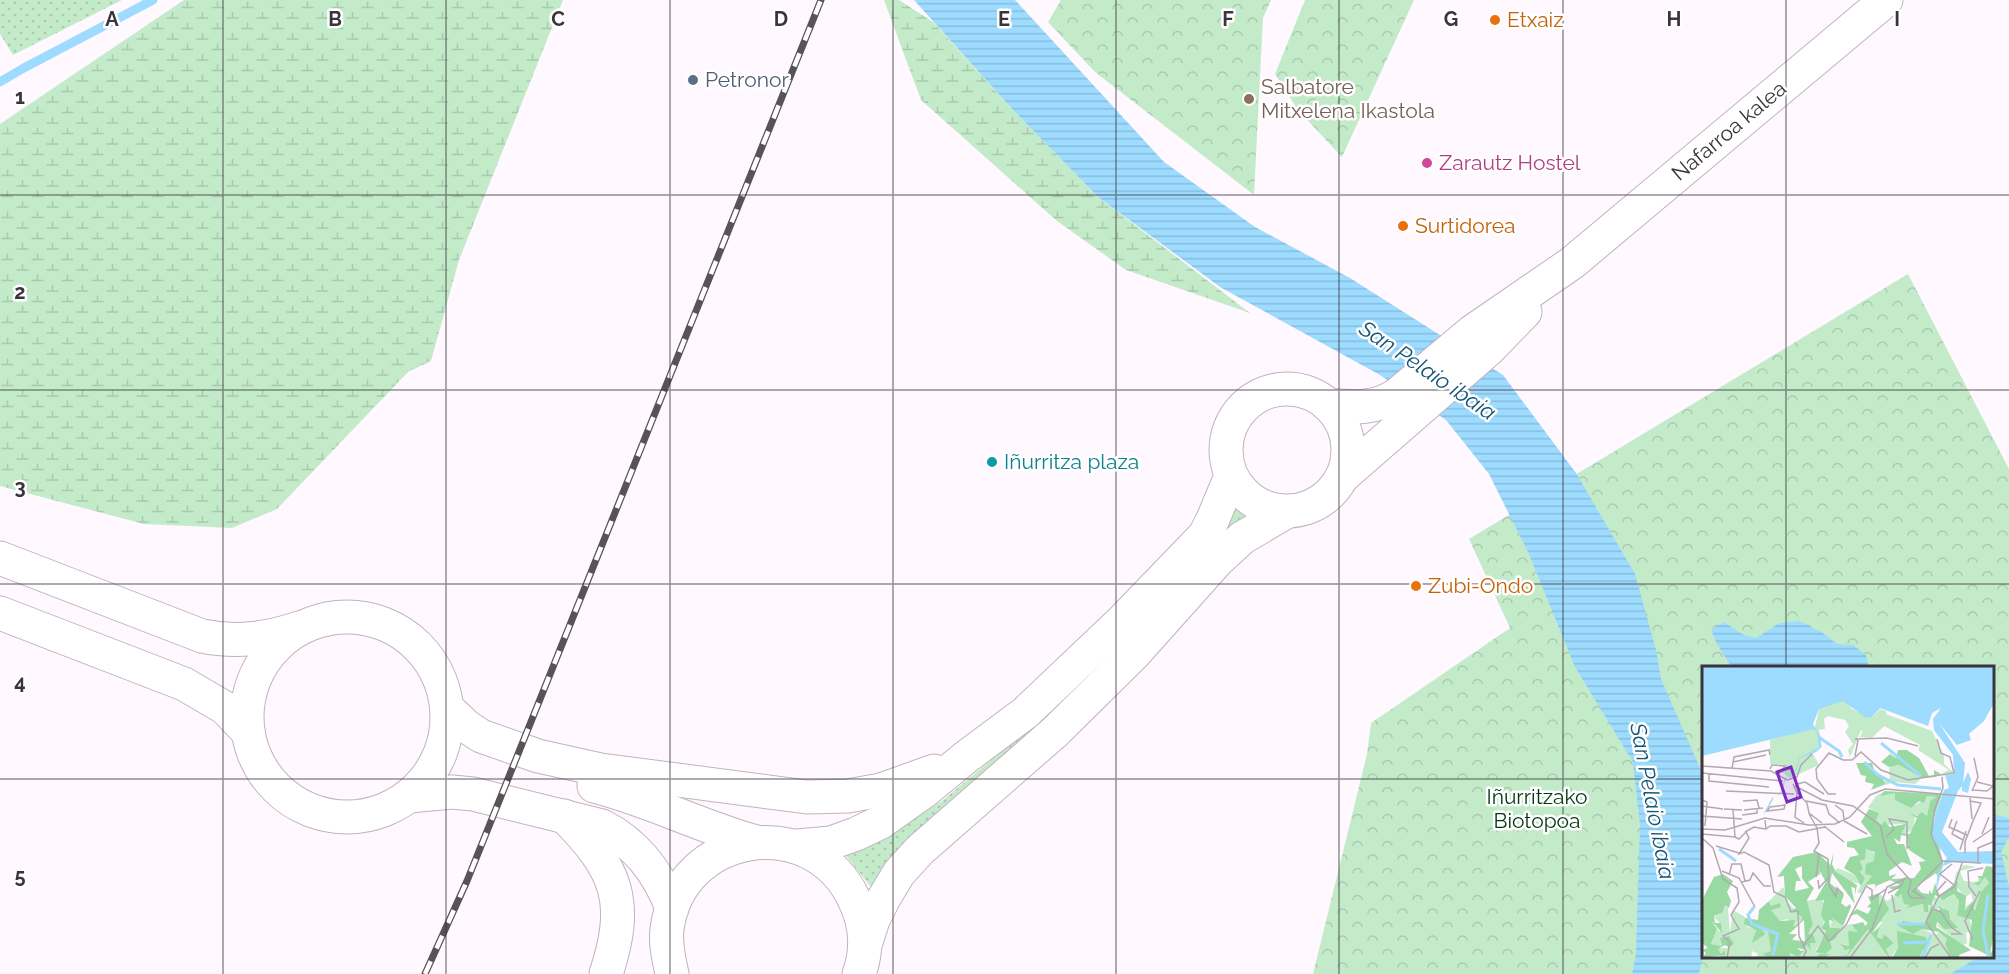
<svg xmlns="http://www.w3.org/2000/svg" width="2009" height="974" viewBox="0 0 2009 974" font-family="Raleway,sans-serif">
<defs>
<pattern id="grass-dots" width="8" height="8" patternUnits="userSpaceOnUse" patternTransform="scale(1.5)"><rect width="8" height="8" fill="#c4ebc9"/><path d="M2 2h.1M6 6h.1" fill="none" stroke="#a9caae" stroke-width="1.8" stroke-linecap="round"/></pattern>
<pattern id="wetland-marsh" width="20" height="14" patternUnits="userSpaceOnUse" patternTransform="scale(1.5)"><rect width="20" height="14" fill="#c4ebc9"/><path d="M1 5h8M5 5V1M11 12h8M15 12V8" fill="none" stroke="#a9caae"/></pattern>
<pattern id="park-crowns" width="20" height="18" patternUnits="userSpaceOnUse" patternTransform="scale(1.5)"><rect width="20" height="18" fill="#c4ebc9"/><path d="M2 6a3 3 0 1 1 6 0M12 15a3 3 0 1 1 6 0" fill="none" stroke="#a9caae"/></pattern>
<pattern id="water-rules" width="6" height="5" patternUnits="userSpaceOnUse" patternTransform="scale(1.5)"><rect width="6" height="5" fill="#9ddbff"/><path d="M0 2.5h6" fill="none" stroke="#88bddb"/></pattern>
</defs>
<rect width="100%" height="100%" fill="#fff8fe"/>
<g fill="url(#grass-dots)">
<path d="M0,0H122L13,55L0,34Z"/>
<path d="M1230,503L1251,519L875,892L843,852L893,831L942,801L1046,714Z"/>
</g>
<g fill="url(#wetland-marsh)">
<path d="M184,0H563L459,260L431,361L408,372L277,509L232,528L144,524L0,486V124Z"/>
<path d="M884,0H899L933,22L1013,110L1098,197L1250,313L1126,270L1057,221L921,100Z"/>
</g>
<g fill="url(#park-crowns)" fill-rule="evenodd">
<path d="M1061,0H1271L1263,18L1254,195L1095,72L1048,22Z"/>
<path d="M1305,0H1414L1342,157L1298,110L1275,74Z"/>
<path d="M1908,274L2009,469V974H1313L1367,754L1371,723L1510,628L1469,539ZM1703,668H1992V958H1703Z"/>
</g>
<g fill="url(#water-rules)">
<path d="M914,0H1015L1164,162L1255,227L1350,278L1503,375L1576,473L1635,574L1656,650L1661,679L1703,775V955L1699,974H1632L1636,954L1640,825L1633,762L1575,667L1528,552L1489,474L1446,420L1380,375L1220,287L1098,197L1013,110Z"/>
<path d="M1799,621L1823,633L1837,644L1853,645L1866,655L1869,668H1732L1717,644L1711,630L1724,622L1742,634L1756,638L1780,623Z"/>
<path d="M1993,814L2008,818L2009,820V837L2001,852L2009,887V974H1950L1977,958H1992Z"/>
</g>
<g fill="none" stroke-linecap="round" stroke-linejoin="round">
<path stroke="#9ddbff" stroke-width="9" d="M0,82L22,69L153,0"/>
<defs>
<g id="trunk">
<circle cx="1287" cy="450" r="61"/>
<path d="M1328,405C1354,408 1377,409 1398,394L1473,331L1572,263L1886,0"/>
<path d="M1342,477L1489,349L1525,312"/>
<circle cx="347" cy="717" r="100"/>
<path d="M447,708L466,726L481,736L538,756L601,770L807,797L848,796L881,790L934,771"/>
<path d="M594,786C650,800 701,827 756,842"/>
<path d="M409,796L452,792L473,794L602,826C637,844 658,872 672,908"/>
<path d="M564,816C617,869 630,901 606,974"/>
<path d="M797,846L831,843L856,834L881,822L926,790L966,757L1025,713L1122,621L1205,535L1213,519L1231,476"/>
<path d="M865,945L873,920L884,898L899,873L920,850L1055,732L1134,654L1218,560L1242,538L1286,512"/>
<path d="M672,974C669,959 665,945 667,929C680,831 812,810 854,899C866,923 868,949 859,974"/>
</g>
<g id="motorway">
<path d="M0,558L202,636C236,643 266,639 299,628"/>
<path d="M0,613L184,684L225,708L248,732"/>
</g>
</defs>
<use href="#trunk" stroke="#c2b2c1" stroke-width="35"/>
<use href="#motorway" stroke="#c2b2c1" stroke-width="35"/>
<use href="#trunk" stroke="#fff" stroke-width="33"/>
<use href="#motorway" stroke="#fff" stroke-width="33"/>
<defs>
<path id="rail" d="M425,974L467,881L821,0"/>
</defs>
<use href="#rail" stroke="#595259" stroke-width="7"/>
<use href="#rail" stroke="#fff" stroke-width="4.5" stroke-dasharray="14" stroke-linecap="butt"/>
</g>
<path fill="none" stroke="#3b343b" stroke-width="1.5" stroke-opacity="0.55" d="M223,0V974M446,0V974M670,0V974M893,0V974M1116,0V974M1339,0V974M1563,0V974M1786,0V668M0,195H2009M0,390H2009M0,584H2009M0,779H1703M1992,779H2009M1786,958V974"/>
<g fill="#e8710a" stroke="#fff" stroke-width="2">
<circle cx="1495" cy="20" r="6"/>
<circle cx="1403" cy="226" r="6"/>
<circle cx="1416" cy="586" r="6"/>
</g>
<circle fill="#5c6f8a" stroke="#fff" stroke-width="2" cx="693" cy="80" r="6"/>
<circle fill="#8d6e63" stroke="#fff" stroke-width="2" cx="1249" cy="99" r="6"/>
<circle fill="#d1479c" stroke="#fff" stroke-width="2" cx="1427" cy="163" r="6"/>
<circle fill="#0f9aa8" stroke="#fff" stroke-width="2" cx="992" cy="462" r="6"/>
<g text-anchor="middle" stroke-width="5" stroke-linejoin="round" paint-order="stroke">
<g font-size="21" fill="#c56008" stroke="#fff" text-anchor="start">
<text x="1507" y="27">Etxaiz</text>
<text x="1415" y="233">Surtidorea</text>
<text x="1428" y="593">Zubi-Ondo</text>
</g>
<g font-size="21" fill="#4e5e75" stroke="#fff" text-anchor="start">
<text x="705" y="87">Petronor</text>
</g>
<g font-size="21" fill="#785e54" stroke="#fff" text-anchor="start">
<text x="1261" y="94">Salbatore<tspan x="1261" dy="24">Mitxelena Ikastola</tspan></text>
</g>
<g font-size="21" fill="#3b343b" stroke="#fff">
<text transform="translate(1729 131) rotate(-40)" y="7">Nafarroa kalea</text>
</g>
<g font-size="21" fill="#b23c85" stroke="#fff" text-anchor="start">
<text x="1439" y="170">Zarautz Hostel</text>
</g>
<g font-size="21" fill="#0d838f" stroke="#fff" text-anchor="start">
<text x="1004" y="469">Iñurritza plaza</text>
</g>
<g font-size="21" fill="#043613" stroke="#fff">
<text x="1537" y="804">Iñurritzako<tspan x="1537" dy="24">Biotopoa</tspan></text>
</g>
<g font-size="22" font-style="italic" fill="#175573" stroke="#fff">
<text transform="translate(1428 370) rotate(34)" y="8">San Pelaio ibaia</text>
<text transform="translate(1653 801) rotate(79)" y="8">San Pelaio ibaia</text>
</g>
</g>
<g transform="translate(1702 666)">
<rect width="292" height="292" fill="#fff8fe"/>
<path d="M181,47L230,65L242,90V98L252,107L239,108L247,104L216,84L218,79L182,60L169,72L158,71L165,55ZM197,99L220,112L213,118L193,116L173,122V116L188,114L187,101ZM184,126L193,127L194,134L200,137L214,139L225,130L234,131L228,135L225,151L222,147L213,150L211,164L201,168V158L180,159L174,155L176,148L166,141L175,129ZM165,182L174,188L172,195L164,203L163,208L170,210L161,228L155,226L163,212L158,206L161,203L158,196ZM262,199L274,201L258,205L262,215L276,216V211H283L287,217L274,245L273,241L262,242L271,235L269,227L263,232L252,217L254,207ZM135,202L153,209L158,218L144,214L133,206ZM81,221L86,236L100,253L91,261L86,253L77,255L69,244L76,239L69,240L67,235ZM177,227L185,235L197,227L208,240L221,238L222,246L229,236L231,244L222,258L196,260L209,267L220,263L234,269L237,266L245,273L243,278L249,292H217L220,284L222,290L224,272L197,266L196,282L188,292L184,283L192,277L182,268L180,273L175,271L178,264L170,267L181,256L174,257L182,251L185,241L177,239ZM252,228L257,235L255,247L266,251L271,263L270,267L264,266L265,278L260,279L233,258L246,261L251,257L241,241L232,244L231,231L244,233ZM120,232L123,243L119,248L123,254L119,262L124,266L114,284L124,288L130,282L128,275L137,265L128,262L131,250L142,261L150,257L149,260L156,265L147,280L141,278L139,281L149,284L144,290L131,287L127,291L87,292V287L96,291L103,284L96,282L105,279L109,284L107,277H113L111,268H106L111,257L105,235ZM21,236L26,242L28,267L31,244L43,251L45,261L54,263L51,276L64,268L60,264L67,265L70,284L66,292H54L56,288L50,285L49,292H15L19,289L16,283L12,287L14,282H29L32,278L25,271L18,272L20,280L9,278L15,263L9,255L18,266V257L12,251L20,247Z" fill="#c4ebc9"/>
<path d="M196,84H205L217,92L227,110L232,109V104L239,108L233,111L220,112L197,99L187,101L179,96L188,88L194,92ZM154,97H170L172,104L188,116L181,113L183,118L169,124L172,118L163,116L164,110L159,109ZM182,125L240,128L231,154L241,197L236,211L234,207L214,221L220,227L227,228V224L230,228L233,217L237,230L256,215L255,225L264,230L263,244L271,235L273,245L279,226L287,217L283,211L277,219L271,218L280,214L275,210H280L284,200L291,201L292,267L288,288L292,282V292L267,280L270,254L255,249L257,235L252,228L241,234L233,229L230,237L232,244H238L236,240L247,245L248,253L256,262L243,263L235,256L234,261L269,284L257,289L258,292H249L243,278L245,273L237,266L220,263L211,268L196,260L201,255L222,259L230,239H226V246H222L221,238L204,242L208,239L202,238L199,228L196,231L192,229L197,223H189L187,221L198,219L188,214L174,220V225L173,218L163,219L170,210L163,208L164,198L172,195L173,186L164,183L163,193L158,195L161,203L158,206L163,212L159,220L153,209L142,202L148,191L157,189L152,182L145,181V176L170,170L159,156L167,143L177,147L174,155L180,159L182,155L188,161L204,158L200,167L208,168L215,152L207,147L215,150L220,146L225,150L228,135L234,131L225,130L222,137L217,135L209,142L193,134V127L178,130ZM199,169L204,170L207,184L224,195L217,196L219,203L212,212L189,213L195,208L187,210V205L200,196L210,200L202,178H195L192,172L198,176ZM115,186L128,199L132,186L130,198L134,206L155,219L153,229V222L149,221L153,238L130,207L128,217L142,229L139,237L144,241L148,238L149,241L141,260L129,251L132,255L127,254L128,262H138L133,273L128,275L130,282L124,288L114,286L124,265L119,262L123,256L119,249L122,234L113,235L124,216L117,204L118,208L106,216L112,222L105,234L111,258L106,268H111L114,277H108L109,285L105,279L101,283L95,282L99,285L103,284L96,291L88,287L87,292H66L61,288L69,285L66,265L60,264L64,268L50,277L54,264L42,258L43,252L56,254L57,244L67,235L69,240L78,237L79,241L69,244L78,255L93,254L91,261L98,256L100,252L94,246H86L94,242L83,230L82,210L75,211L91,191ZM100,200V212L107,222L93,225L94,215H99L93,203ZM102,254L103,275L90,274L95,268H87ZM21,208L31,215L25,226L29,235L27,242L23,239L20,247L12,250L13,257H19L20,267L9,254L15,263L9,278L20,280L18,272L27,270L32,278L28,282L23,279L16,283L19,288L23,284V292L22,289L0,292L4,287L0,284L6,282L0,277V234L12,211ZM177,227V239L182,234L187,243L170,267L178,262L175,271L180,273L182,268L192,277L184,283L188,292H114L117,288L145,289L148,283L143,284L138,278L147,280L146,265L156,266L149,259L161,256L163,260L166,257L155,248L147,250L155,243L166,248L169,242L165,241L169,237L166,231ZM195,265L224,271L225,276L223,288L221,292V284L217,292H190L196,282Z" fill="#99d9a2" fill-rule="evenodd"/>
<path d="M128,11L150,43L169,52L178,43L184,45L186,56L170,72L159,64L148,91L146,84L151,78L143,66L147,60L143,54L126,50L122,53L123,63L117,64L120,81L111,88L117,99L88,112L79,106L84,99L68,98V74L113,61L117,43L137,33ZM166,263L187,292H121L131,287L145,290Z" fill="#c4ebc9"/>
<path d="M0,0H292V37L282,55L267,68L269,74L255,79L237,57L263,97L261,117L266,106L269,113L266,127L260,125V120L256,125L240,166L256,186L292,185V198L251,196L241,200L233,229L236,206L245,192L230,171L233,149L242,124L247,122L243,109L252,108L251,89L232,64L231,53L239,42L230,47L226,60L178,42L169,52L163,51L141,35L117,43L111,58L119,71V81L114,86L98,92L94,105L84,112L79,127L83,132L79,128L72,131L66,143L61,149L70,132L78,128L83,112L93,105L97,92L117,81L115,66L112,63L0,90Z" fill="#9ddbff"/>
<path fill="none" stroke="#9ddbff" stroke-width="3" d="M118,72L137,85L140,91M179,77L219,110M162,96L176,109L196,119L239,123M17,183L34,195M52,241L46,249L50,258L76,268L71,289M195,258H223M201,277L224,276M286,290L281,264L286,229M220,292L229,269"/>
<path fill="none" stroke="#b1aab0" stroke-width="1.5" d="M153,73L185,72L216,80M153,90L156,74L153,73M31,96L64,89M0,100L69,105L85,114M30,103L32,91L67,84L68,89M68,103L70,99L83,100L77,108M0,107L81,115M7,108V115L67,121M240,111L241,122L233,142L229,168L240,195M85,114L95,111L99,99L110,88M91,118L95,127L93,151L102,157M95,118L103,116L122,128M93,120L120,134L151,140L178,159L185,188L209,215L206,227L209,232H222L211,225L241,195L279,197M271,124L285,125L291,120L275,116M24,125L92,128M270,125L276,111L272,92M95,126L105,137L107,147L120,157M134,128H126L115,113L114,103L127,87L141,94H150L159,86L179,104L206,114L252,107L248,91L239,87L235,73M268,132L270,153M0,134L5,136L3,160M41,135L55,134L57,142M104,135L124,139L127,148L138,157M268,135L279,137L271,155M83,139L82,143L65,145L68,141ZM133,139L141,145L142,154M0,140L21,143M22,143L40,144M42,144L61,142M107,148L115,162L117,177L112,185L126,193L127,219L134,231L135,222L141,228M40,149L55,147V143M0,150L40,153M250,153L247,161L265,169M63,154L64,163L68,160H84L97,166L123,161M142,155L165,168M255,155L250,168L261,174M122,160L142,176M0,163L23,164L63,152L107,159L133,158L148,151L168,129L183,123L293,133M43,166L52,161L63,163M0,168L33,171L31,144M280,168L287,151M33,171L37,173L44,166L47,172L37,188L42,186L67,199L72,226L83,231L89,246L96,245L97,270L104,285L101,292M184,171L192,163L187,153L205,156V182L208,181M0,172L11,182L21,213L35,222L37,236L29,249L37,263L21,270L28,276L25,292M271,176L293,161M14,180L37,187M258,184L264,165M263,187V176L271,155M250,198L238,208L252,219M276,198V182L293,175M20,205L37,212L53,241M27,209L30,198H39L43,215M114,211L117,189M116,214L117,222L127,211M40,216L48,214L51,207L62,220H69M186,227L199,220L202,213M190,229L193,246L199,244M237,230L235,225L244,215M274,230L267,221L266,205L281,202M232,243L239,246L249,261L259,268H249M271,274L263,255L278,225M102,279L116,260L127,275L144,259L164,220L170,224V233L184,223M148,292L170,263L185,221L206,211M223,292L229,282L237,278M249,292L224,256L237,230L252,221L260,197"/>
<path fill="#7b2cbf" fill-opacity="0.15" stroke="#7b2cbf" stroke-width="3" d="M89,101L99,131L85,136L75,106Z"/>
<rect width="292" height="292" fill="none" stroke="#3b343b" stroke-width="3"/>
</g>
<g font-size="20" text-anchor="middle" font-weight="bold" fill="#3b343b" stroke="#fff" stroke-width="5" stroke-linejoin="round" paint-order="stroke">
<text x="112" y="26">A</text>
<text x="335" y="26">B</text>
<text x="558" y="26">C</text>
<text x="781" y="26">D</text>
<text x="1004" y="26">E</text>
<text x="1228" y="26">F</text>
<text x="1451" y="26">G</text>
<text x="1674" y="26">H</text>
<text x="1897" y="26">I</text>
<text x="20" y="104">1</text>
<text x="20" y="299">2</text>
<text x="20" y="494">3</text>
<text x="20" y="689">4</text>
<text x="20" y="883">5</text>
</g>
</svg>
